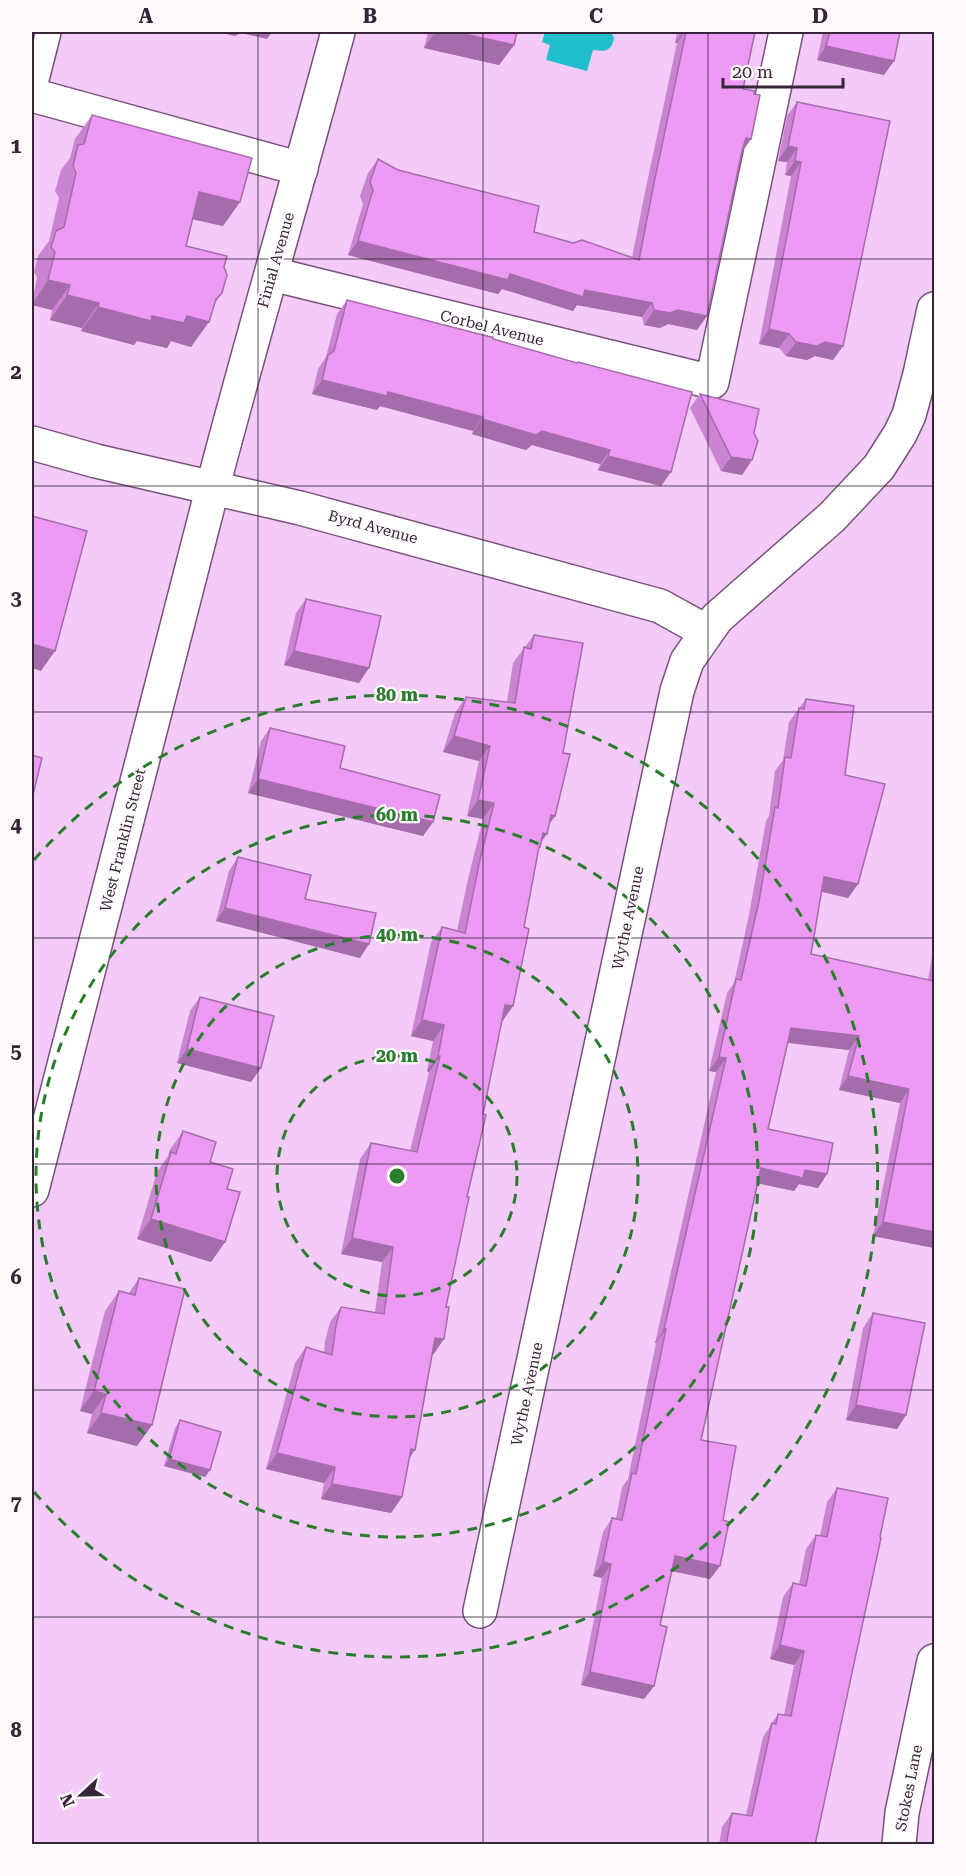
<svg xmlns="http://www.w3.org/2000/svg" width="966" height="1876" viewBox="0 0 966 1876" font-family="'Roboto Serif',serif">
<rect width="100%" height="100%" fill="#f4caf8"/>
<path fill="#21bfcc" d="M545,32H611L614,38C612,51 605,52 593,50L587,71L546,60L550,45L542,42Z"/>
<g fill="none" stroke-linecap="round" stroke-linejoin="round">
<defs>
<g id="minor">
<path d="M32,79L44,32"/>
<path d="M32,95L301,169"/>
<path d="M272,274L712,382L786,32"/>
<path d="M32,443L96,461L300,508L660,606L707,632"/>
<path d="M32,1190C93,957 151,723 212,490C252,337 297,185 338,32"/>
<path d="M480,1611L677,691L687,661L717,618L832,517L879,467L900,434L909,415L920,374L934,309"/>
<path d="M899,1844L902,1813L934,1661"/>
</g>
</defs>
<use href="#minor" stroke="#78527b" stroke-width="36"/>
<use href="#minor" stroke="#fff" stroke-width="33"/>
</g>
<g fill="#cb84d2">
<path d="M428,32H519L516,36L514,45L499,65L424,48Z"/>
<path d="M677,32H755L743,89L751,139L742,152L697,330L668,324L660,328L644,325L642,317L577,305L573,311L502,289L498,294L348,255L363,204L360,196L368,173L378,159L398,170L534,232L573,243L632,258L645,192L677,43H675Z"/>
<path d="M823,32H900L884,75L817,60Z"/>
<path d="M797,102L843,346L833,360L815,356L807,360L786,356L779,348L759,344L791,176L785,175L787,162L778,161L787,116Z"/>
<path d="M92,115L223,226L193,219L186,246L224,267L222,293L214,304L191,347L171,341L167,348L137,341L134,345L81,331L82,328L50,320L52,310L32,305L37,277L34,272L38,256L49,241L59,198L55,191L61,170L70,158L75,139Z"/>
<path d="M347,300L493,339L577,363L578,362L661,486L598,470L600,464L532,445L526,450L472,434L473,431L380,406L377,410L312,394L318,369L326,357L337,314Z"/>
<path d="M700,394L754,433L752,460L742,475L721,471L690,408Z"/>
<path d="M306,599L359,683L284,665L296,613Z"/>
<path d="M534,635L549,825L538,850L502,1022L467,1197L433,1355H432L409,1459L402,1497L391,1513L321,1499L324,1483L266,1469L295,1363L306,1347L324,1353L325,1341L330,1322L341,1307L375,1312L382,1262L341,1254L360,1159L371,1143L410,1151L429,1072L427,1071L433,1041L411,1036L431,942L442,927L457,931L468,879L483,819L467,816L479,761L443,752L455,713L466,697L507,702L513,663Z"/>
<path d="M806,699L845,775L858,884L848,898L822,892L811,954L928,980L934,944V1248L873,1236L900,1103L839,1090L849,1050L788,1043L768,1129L827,1174L818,1188L799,1184L794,1191L758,1183L701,1440L723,1520L720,1566L710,1579L672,1571L660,1625L654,1686L644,1699L581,1685L602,1578L593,1576L603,1532L612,1518H616L622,1487L628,1479L656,1343H655L716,1072L709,1071L727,993L734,983L749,915L766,821L769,816L775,771L783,760L789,722Z"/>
<path d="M270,728L340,768L433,822L423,836L248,793L261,741Z"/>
<path d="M238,857L305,899L360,958L216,921L229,871Z"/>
<path d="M200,997L251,1082L177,1063L190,1011Z"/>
<path d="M183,1131L210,1162L227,1189L225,1242L211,1262L137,1239L157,1172L168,1156L169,1151Z"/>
<path d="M139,1278L152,1425L137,1446L87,1433L92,1414L80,1411L105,1311L119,1291L129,1293Z"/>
<path d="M873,1313L906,1415L897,1429L846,1420L863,1328Z"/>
<path d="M180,1420L210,1470L205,1477L164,1466L175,1428Z"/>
<path d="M837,1488L815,1845H719L722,1827L732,1813L746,1815L763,1737L778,1714L784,1715L794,1665L770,1659L783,1597L793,1583L799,1584L806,1549L816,1535L820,1536L827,1502Z"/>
</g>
<g fill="#a56cab">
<path d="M217,32H272L267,39L241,33L235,36Z"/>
<path d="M435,32H519L510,44L514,45L499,65L424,48Z"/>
<path d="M683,32H685L677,43H675Z"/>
<path d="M826,46L894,61L884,75L817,60Z"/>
<path d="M746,138L751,139L741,153Z"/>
<path d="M788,146L797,148L787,162L778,161Z"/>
<path d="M795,161L801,162L791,176L785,175Z"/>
<path d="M199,192L240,202L223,226L182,217Z"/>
<path d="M358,241L585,290L652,303L642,317L577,305L573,311L502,289L498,294L348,255Z"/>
<path d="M48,280L70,285L52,310L32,305Z"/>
<path d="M222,293L204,318L209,322L191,347L171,341L167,348L137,341L134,345L81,331L98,307L152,316L216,299Z"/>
<path d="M67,295L99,303L82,328L50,320Z"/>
<path d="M654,310H678L707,316L697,330L668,324L660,328L644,325Z"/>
<path d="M769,329L789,334L779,348L759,344Z"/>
<path d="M796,342H825L843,346L833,360L815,356L807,360L786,356Z"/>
<path d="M322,380L388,392L483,417L473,431L380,406L377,410L312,394Z"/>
<path d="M482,419L542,431L610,450L600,464L532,445L526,450L472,434Z"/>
<path d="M608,456L671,472L661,486L598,470Z"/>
<path d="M731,457L752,460L742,475L721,471Z"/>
<path d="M32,644L55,651L41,671L32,668Z"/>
<path d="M294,651L369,668L359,683L284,665Z"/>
<path d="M454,736L490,746L479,761L443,752Z"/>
<path d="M258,779L433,822L423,836L248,793Z"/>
<path d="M478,800L494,803L483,819L467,816Z"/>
<path d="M551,815L555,816L544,832Z"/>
<path d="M543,833L547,834L536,849Z"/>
<path d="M824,877L858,884L848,898L815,890Z"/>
<path d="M225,908L369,944L360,958L216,921Z"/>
<path d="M505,1005L513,1006L502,1022Z"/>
<path d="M422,1020L444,1025L433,1041L411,1036Z"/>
<path d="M791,1028L859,1036L849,1050L781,1042Z"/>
<path d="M187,1049L261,1068L251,1082L177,1063Z"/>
<path d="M438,1056H440L429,1072L427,1071Z"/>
<path d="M719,1057L726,1058L716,1072L709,1071Z"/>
<path d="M848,1076L909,1089L900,1103L839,1090Z"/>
<path d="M761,1168L805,1170L827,1174L818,1188L799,1184L794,1191L751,1182Z"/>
<path d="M151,1219L225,1242L211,1262L137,1239Z"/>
<path d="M883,1222L934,1232V1248L873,1236Z"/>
<path d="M352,1238L393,1247L382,1262L341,1254Z"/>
<path d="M664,1329H666L656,1343H655Z"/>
<path d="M435,1338L444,1339L433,1355L424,1353Z"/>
<path d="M94,1391L106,1394L92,1414L80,1411Z"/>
<path d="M856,1405L906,1415L897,1429L846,1420Z"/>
<path d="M101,1413L152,1425L137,1446L87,1433Z"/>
<path d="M411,1449L415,1450L404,1466Z"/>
<path d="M277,1453L335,1467L324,1483L266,1469Z"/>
<path d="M169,1459L210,1470L205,1477L164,1466Z"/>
<path d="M332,1484L402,1497L391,1513L321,1499Z"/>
<path d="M675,1556L720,1566L710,1579L666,1570Z"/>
<path d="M603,1562L611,1564L602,1578L593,1576Z"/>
<path d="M780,1645L804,1651L794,1665L770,1659Z"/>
<path d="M590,1672L654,1686L644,1699L581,1685Z"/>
</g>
<g fill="#ec9af4" stroke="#a56cab" stroke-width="1.5">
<path d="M32,32H35L32,47Z"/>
<path d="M455,32H517L514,45Z"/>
<path d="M686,32H755L743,89L755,91L754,94L760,95L751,139L746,138L742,151L707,316L678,310L670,313L654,310L652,303L585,290L583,297L510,274L508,280L358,241L373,190L370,182L378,159L398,170L539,206L534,232L573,243L582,240L639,260L655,178Z"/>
<path d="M830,32H900L894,61L826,46Z"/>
<path d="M797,102L890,121L843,346L825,342L817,346L796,342L789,334L769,329L801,162L795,161L797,148L788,146Z"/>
<path d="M92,115L252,158L240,202L199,192L186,246L227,256L224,267L227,275L222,293L216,299L209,322L187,316L184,323L152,316L151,321L98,307L99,303L67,295L70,285L48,280L55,252L51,247L56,231L64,227L76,173L73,166L78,145L84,144Z"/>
<path d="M347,300L491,337H493V339L577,363L578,362L692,392L671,472L608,456L610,450L542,431L536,435L482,419L483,417L388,392L387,396L322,380L328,355L334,351Z"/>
<path d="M700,394L759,409L754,433L758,441L752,460L731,457Z"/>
<path d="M32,516L87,531L55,651L32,644Z"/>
<path d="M306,599L381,616L369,668L294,651Z"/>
<path d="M534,635L583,643L563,753L570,754L555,816L551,815L547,834L543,833L540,847H539L524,927L529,929L513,1006L505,1005L483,1114L486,1115L467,1197H469L446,1307H449L444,1339L435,1338L415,1450L411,1449L402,1497L332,1484L335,1467L277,1453L306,1347L332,1355L336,1325L341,1307L384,1314L393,1247L352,1238L371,1143L417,1152L440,1056H438L444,1025L422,1020L442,927L465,933L479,864L494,803L478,800L490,746L454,736L466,697L515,703L524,647L531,649Z"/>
<path d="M806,699L854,706L845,775L885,784L858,884L824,877L811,954L934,981V1232L883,1222L909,1089L848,1076L859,1036L791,1028L768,1129L833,1143L827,1174L805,1170L803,1178L761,1168L701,1440L736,1446L723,1520L729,1522L720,1566L675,1556L660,1625L667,1627L654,1686L590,1672L611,1564L603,1562L612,1518L622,1520L632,1473L636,1474L666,1329H664L726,1058L719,1057L736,979L741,980L759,901L775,807L778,808L785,757L791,758L799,708L804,709Z"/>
<path d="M270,728L345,746L340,768L440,795L433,822L258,779Z"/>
<path d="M32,755L42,758L32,799Z"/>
<path d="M238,857L311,875L305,899L376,913L369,944L225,908Z"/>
<path d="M200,997L274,1016L261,1068L187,1049Z"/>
<path d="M183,1131L216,1142L210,1162L233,1169L227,1189L240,1192L225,1242L151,1219L171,1152L176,1154Z"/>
<path d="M139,1278L185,1289L152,1425L101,1413L106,1394L94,1391L119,1291L135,1295Z"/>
<path d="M873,1313L925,1323L906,1415L856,1405Z"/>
<path d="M180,1420L221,1432L210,1470L169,1459Z"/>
<path d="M837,1488L888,1498L880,1537L881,1538L815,1845H726L732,1813L752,1816L772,1723L776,1724L778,1714L791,1716L804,1651L780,1645L793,1583L806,1586L816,1535L827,1537Z"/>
</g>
<path fill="none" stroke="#352537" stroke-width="1.5" stroke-opacity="0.55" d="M258,32V1844M483,32V1844M708,32V1844M32,259H934M32,486H934M32,712H934M32,938H934M32,1164H934M32,1390H934M32,1617H934"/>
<g fill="none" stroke="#277d2a" stroke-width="3" stroke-dasharray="10 8">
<circle cx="397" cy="1176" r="120"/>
<circle cx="397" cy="1176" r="241"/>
<circle cx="397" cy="1176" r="361"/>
<path d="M34 860A481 481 0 1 1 34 1492"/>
</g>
<g text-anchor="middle" stroke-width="4.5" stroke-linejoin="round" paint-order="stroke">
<g font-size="15" fill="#352537" stroke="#fefafe">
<text transform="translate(276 260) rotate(-74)" y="5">Finial Avenue</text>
<text transform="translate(492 328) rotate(14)" y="5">Corbel Avenue</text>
<text transform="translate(373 527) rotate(15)" y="5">Byrd Avenue</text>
<text transform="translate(123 840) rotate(-76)" y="5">West Franklin Street</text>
<text transform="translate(628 918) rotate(-78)" y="5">Wythe Avenue</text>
<text transform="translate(527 1394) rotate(-78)" y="5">Wythe Avenue</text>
<text transform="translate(909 1788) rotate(-79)" y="5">Stokes Lane</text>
</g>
</g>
<circle cx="397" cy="1176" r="9" fill="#277d2a" stroke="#fefafe" stroke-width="3"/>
<g font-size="18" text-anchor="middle" font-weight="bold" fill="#277d2a" stroke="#fefafe" stroke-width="4.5" stroke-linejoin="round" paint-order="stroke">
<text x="397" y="701">80 m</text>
<text x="397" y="821">60 m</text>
<text x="397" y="941">40 m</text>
<text x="397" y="1062">20 m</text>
</g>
<rect width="966" height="1876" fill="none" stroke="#fefafe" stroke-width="66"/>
<g transform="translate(81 1795) rotate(248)" stroke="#fefafe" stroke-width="4.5" paint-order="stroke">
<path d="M0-4.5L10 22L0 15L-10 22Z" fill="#352537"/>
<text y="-9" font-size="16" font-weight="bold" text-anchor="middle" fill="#352537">N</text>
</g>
<path d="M723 78v9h120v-9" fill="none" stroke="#352537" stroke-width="3"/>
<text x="732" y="78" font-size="18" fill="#352537" stroke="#fefafe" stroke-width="4.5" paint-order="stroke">20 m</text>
<rect x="33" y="33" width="900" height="1810" fill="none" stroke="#352537" stroke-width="2"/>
<g font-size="20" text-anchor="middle" font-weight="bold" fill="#352537">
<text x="146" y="23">A</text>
<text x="370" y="23">B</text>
<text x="596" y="23">C</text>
<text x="820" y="23">D</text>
<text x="16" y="153">1</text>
<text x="16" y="379">2</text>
<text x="16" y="605">3</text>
<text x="16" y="832">4</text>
<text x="16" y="1058">5</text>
<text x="16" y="1284">6</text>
<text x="16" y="1510">7</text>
<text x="16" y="1737">8</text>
</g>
</svg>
